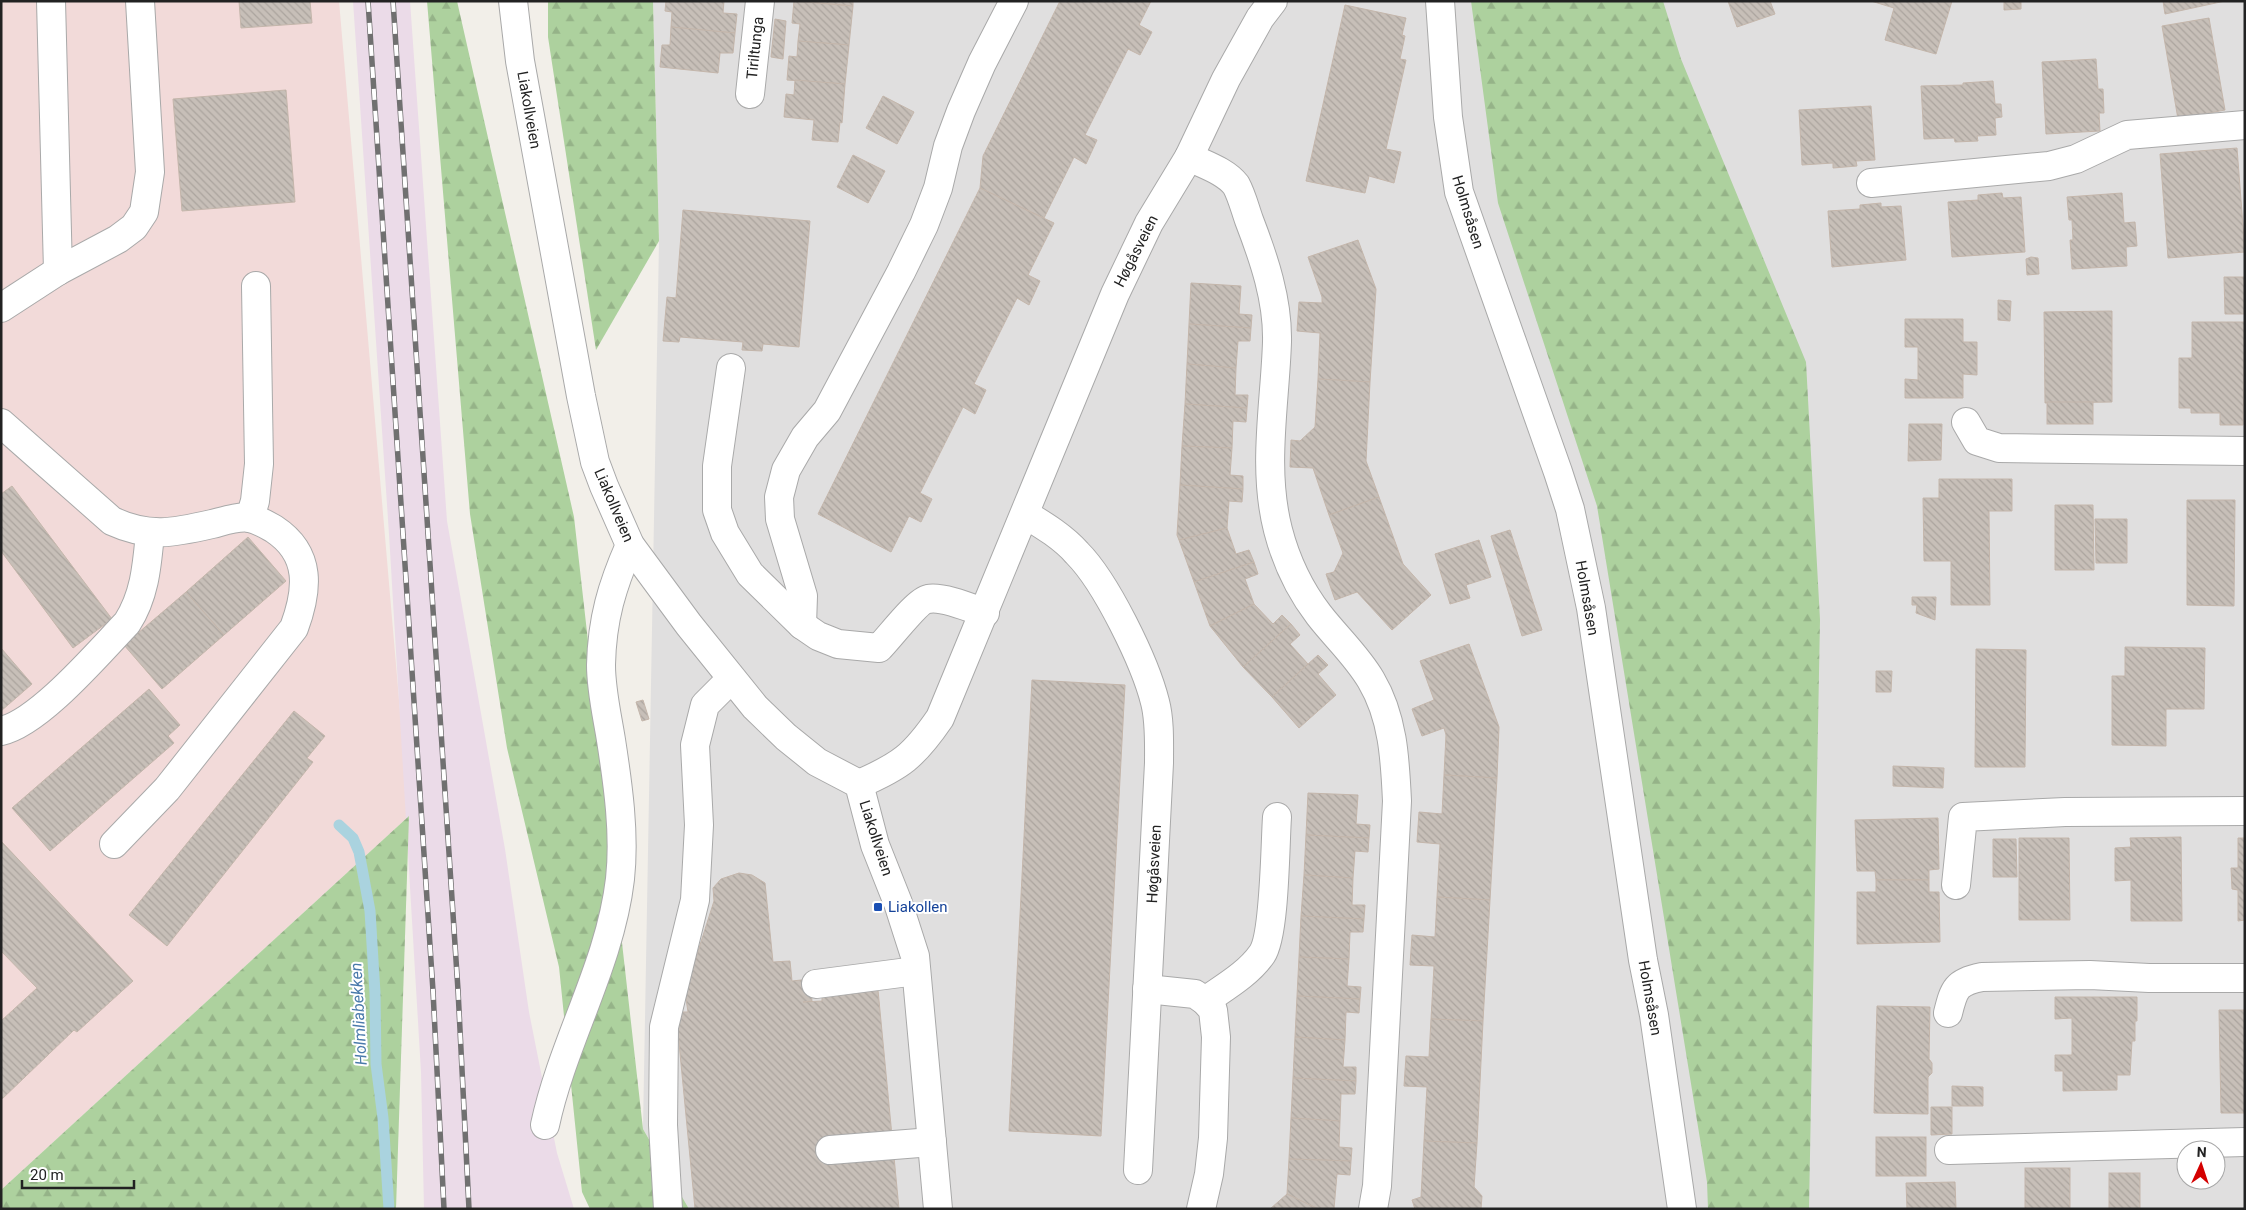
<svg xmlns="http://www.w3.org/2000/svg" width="2246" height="1210" viewBox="0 0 2246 1210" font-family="Roboto,sans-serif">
<defs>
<pattern id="forest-firs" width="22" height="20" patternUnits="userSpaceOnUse" patternTransform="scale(1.25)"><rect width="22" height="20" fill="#add19e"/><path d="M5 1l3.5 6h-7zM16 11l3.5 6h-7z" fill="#95b388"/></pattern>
<pattern id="building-back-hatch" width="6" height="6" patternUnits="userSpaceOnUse" patternTransform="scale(1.25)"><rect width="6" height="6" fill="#c7bfb8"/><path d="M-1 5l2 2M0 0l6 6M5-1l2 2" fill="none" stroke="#aba49e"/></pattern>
</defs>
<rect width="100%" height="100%" fill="#f2efe9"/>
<path fill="#e0dfdf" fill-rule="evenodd" d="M653,1H2245V1209H689L643,1129L659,241ZM2186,1150H2216V1180H2186Z"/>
<path fill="#f2dad9" d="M1,1H339L409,816L1,1190Z"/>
<path fill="#ebdbe8" d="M353,1H410L447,521L505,849L529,1012L557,1153L574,1209H424L421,1072L389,534Z"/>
<g fill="url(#forest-firs)">
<path d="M427,1H457L574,517L643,1129L689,1209H590L582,1192L559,967L507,748L470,514Z"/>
<path d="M548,1H653L659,241L596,350L548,37Z"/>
<path d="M1471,1H1663L1681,59L1806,362L1820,620L1809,1209H1708L1707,1182L1597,506L1498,203Z"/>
<path d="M409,816L396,1209H1V1190Z"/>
</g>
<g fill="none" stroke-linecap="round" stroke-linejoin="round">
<path stroke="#aad3df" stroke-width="11" d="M339,825L353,838L359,852L370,911L375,993L376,1064L383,1118L389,1209"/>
</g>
<g fill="url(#building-back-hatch)" stroke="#c4b6ab">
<path d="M239,1H310L312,23L241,28Z"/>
<path d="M666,1H724L723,13L737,14L735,33L671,27L672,12L665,11Z"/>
<path d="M794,1L853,6L849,45L798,41L800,24L792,23Z"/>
<path d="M802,1H853V6Z"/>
<path d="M1060,1H1151L1139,25L1152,32L1140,55L1128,49L1085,135L1097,140L1086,164L1074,157L1044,218L980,188L983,156Z"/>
<path d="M1728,1H1770L1775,14L1737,27Z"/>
<path d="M1871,1H1952L1936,54L1885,40L1894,8Z"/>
<path d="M2004,1H2021V9L2004,10Z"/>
<path d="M2163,1H2225L2165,14Z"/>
<path d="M1345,5L1406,18L1402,35L1405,36L1400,59L1406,60L1386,149L1401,152L1394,183L1369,176L1365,193L1306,181Z"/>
<path d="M2209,18L2225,110L2178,119L2162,26Z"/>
<path d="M775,19L786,21L783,59L771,57Z"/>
<path d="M671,27L735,33L733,53H720L718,73L660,67L662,45H670Z"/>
<path d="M798,41L849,45L845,84L787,80L789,56L797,57Z"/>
<path d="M2096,59L2098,89H2103L2104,113H2099L2100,131L2046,134L2042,62Z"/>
<path d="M795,80L845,84L842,123L840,122L838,142L812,140L814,120L784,117L786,94L794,95Z"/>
<path d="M1993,81L1995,104H2001L2002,117L1995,118L1996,135L1977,136L1978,141L1955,142L1954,138L1924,139L1921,86L1963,85V83Z"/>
<path d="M286,90L295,202L182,211L173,99Z"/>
<path d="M883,96L914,112L897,144L866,128Z"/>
<path d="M1871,106L1875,160L1856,161L1857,166L1833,168V163L1802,165L1799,110Z"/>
<path d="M2237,148L2245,252L2168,258L2160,154Z"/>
<path d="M853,155L885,171L868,203L837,187Z"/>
<path d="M980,188L1054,223L1028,275L1040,281L1029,305L1017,298L974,384L986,390L975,414L963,407L920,493L932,499L921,522L909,516L891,552L818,514Z"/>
<path d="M2002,193L2003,198L2021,197L2025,252L1952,257L1948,202L1978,200V195Z"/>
<path d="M2122,193L2124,223L2135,222L2137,246L2126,247L2127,266L2072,269L2070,240H2073L2072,220H2069L2067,197Z"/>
<path d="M1881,203V207L1901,206L1906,260L1832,267L1828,211L1860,209V205Z"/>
<path d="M683,210L810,221L799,347L763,344L762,351L742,350L743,342L680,337L679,342L663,341L667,297L676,298Z"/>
<path d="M1358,240L1376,289L1370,382L1318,379L1320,333L1297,331L1299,302L1322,303V297L1308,257Z"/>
<path d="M2031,257L2038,258L2039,274L2027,275L2026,259Z"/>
<path d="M2224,277H2245V314H2225Z"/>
<path d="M1191,283L1241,286L1239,314L1252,315L1251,328L1189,324Z"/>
<path d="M1998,300L2011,301L2010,321L1998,320Z"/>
<path d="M2112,311V402L2045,403L2044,312Z"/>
<path d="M1905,319H1963V342H1977V375L1963,374V398H1905V379L1918,380V347H1905Z"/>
<path d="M2192,322H2245L2243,425H2220V413H2191V408H2179V358H2192Z"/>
<path d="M1189,324L1251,328L1250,341H1238L1236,368L1187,364Z"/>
<path d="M1187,364L1236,368L1235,395H1248L1247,408L1185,404Z"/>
<path d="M1318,379L1370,382L1366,461L1379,497L1329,515L1313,468L1290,467L1291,440L1300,441L1315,427Z"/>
<rect x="2047" y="402" width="46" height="22"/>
<path d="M1185,404L1247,408L1246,422L1233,421L1232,448L1182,446Z"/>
<path d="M1909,424H1942L1941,460L1908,461Z"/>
<path d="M1182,446L1232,448L1230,475L1243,476V489L1180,485Z"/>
<path d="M1939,479H2012V511H1989L1990,605H1951V561H1924L1923,498H1939Z"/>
<path d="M1180,485L1243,489L1242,502L1229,501L1227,528L1179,540L1177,535Z"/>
<path d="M12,486L112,619L73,648L1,551V494Z"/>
<path d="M1379,497L1403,564L1431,595L1392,630L1357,592L1335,600L1326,574L1334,572L1343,553L1329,515Z"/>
<path d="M2187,500H2235L2234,606L2187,605Z"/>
<path d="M2055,505H2093L2094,570H2055Z"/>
<path d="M2095,519H2127V563H2096Z"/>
<path d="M1227,528L1236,554L1249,550L1254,562L1194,582L1179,540Z"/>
<path d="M1510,530L1542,630L1522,636L1491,536Z"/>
<path d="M248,537L286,581L224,635L186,592Z"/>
<path d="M1479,540L1491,577L1466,585L1470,598L1450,604L1435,554Z"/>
<path d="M1254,562L1258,574L1245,579L1254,604L1210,626L1194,582Z"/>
<path d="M186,592L224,635L162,689L124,645Z"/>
<path d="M1912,597H1936L1935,620L1916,613L1917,605H1912Z"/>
<path d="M1254,604L1273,624L1282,615L1291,624L1243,667L1210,626Z"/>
<path d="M1291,624L1300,635L1290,644L1308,664L1272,697L1243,667Z"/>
<path d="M1469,644L1499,727L1497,778L1444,775L1446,735L1444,728L1422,736L1412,709L1434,700L1420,661Z"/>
<path d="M2125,647L2205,648L2204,709H2166V746L2112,745V676H2125Z"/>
<path d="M1,648L32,684L1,711Z"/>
<path d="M1976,649L2026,650L2025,767H1975Z"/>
<path d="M1318,655L1328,665L1318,674L1336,695L1299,728L1272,697Z"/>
<path d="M1876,671H1892L1891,692H1876Z"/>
<path d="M1032,680L1125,685L1101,1136L1009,1131Z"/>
<path d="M149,689L180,725L168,736L174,743L50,851L12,808Z"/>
<path d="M643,700L649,719L642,721L636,702Z"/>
<path d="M294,711L325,736L307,758L313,762L167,946L129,915Z"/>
<path d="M1893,766L1944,768L1943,788L1893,786Z"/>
<path d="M1444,775L1497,778L1490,900L1437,897L1440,844L1417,842L1419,812L1442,814Z"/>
<path d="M1308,793L1358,795L1356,824L1370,825L1369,838L1306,835Z"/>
<path d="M1938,818L1939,869L1929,870V880H1876L1875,871H1857L1855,820Z"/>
<path d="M1306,835L1369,838L1368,852L1355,851L1353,878L1304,875Z"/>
<path d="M2181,837L2182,921H2131V880L2115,881V848L2131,847L2130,838Z"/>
<path d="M2019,838H2069L2070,920H2019Z"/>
<path d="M2238,838H2245V920L2238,921V890L2232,889L2231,868H2238Z"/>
<path d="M1993,839H2016L2017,877H1993Z"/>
<path d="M1,841L133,981L77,1032L74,1030L1,1100V1021L37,988L1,951Z"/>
<path d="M739,873L752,875L765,883L773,962L790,961L792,981L810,979L812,1001L803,1002L822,1001V996L878,990L899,1209H695L676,1012H688L685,992L714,901L713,888L721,879Z"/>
<path d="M1304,875L1353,878L1352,905H1365L1364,919L1301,916Z"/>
<path d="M1876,880H1929V892H1939L1940,942L1857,944V892H1876Z"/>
<path d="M1437,897L1490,900L1483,1021L1431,1019L1434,966L1410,965L1412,935L1435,937Z"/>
<path d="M1301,916L1364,919L1363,932H1350L1349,959L1299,957Z"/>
<path d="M1299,957L1349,959L1347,986L1361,987L1360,999L1297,996Z"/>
<path d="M1297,996L1360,999L1359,1013L1346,1012L1345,1040L1295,1037Z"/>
<path d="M2055,997H2137V1021H2135V1041H2132L2130,1075H2117V1090L2063,1091V1071H2055V1055H2072V1018L2055,1019Z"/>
<path d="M1877,1006L1930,1007L1929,1059L1932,1063V1073L1928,1077V1114L1874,1113Z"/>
<path d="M2219,1010H2245V1113H2221Z"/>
<path d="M1431,1019L1483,1021L1477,1143L1424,1141L1427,1087L1404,1086L1406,1056L1429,1057Z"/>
<path d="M1295,1037L1345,1040L1343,1067H1356V1081L1293,1078Z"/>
<path d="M1293,1078L1356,1081L1355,1094H1341L1340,1121L1291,1118Z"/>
<path d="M1952,1086L1983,1087V1106H1952Z"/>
<path d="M1931,1107H1952V1134L1931,1135Z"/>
<path d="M1291,1118L1340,1121L1339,1147L1352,1148L1351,1161L1289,1159Z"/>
<rect x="1876" y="1137" width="50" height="39"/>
<path d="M1424,1141L1477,1143L1474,1187L1482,1196L1481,1209H1415L1412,1200L1421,1197Z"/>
<path d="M1289,1159L1351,1161L1350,1175L1337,1174L1334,1209H1318L1287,1194Z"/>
<rect x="2025" y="1168" width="45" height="41"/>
<rect x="2109" y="1173" width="31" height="36"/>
<path d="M1955,1182L1956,1209H1907L1906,1183Z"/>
<path d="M1287,1194L1318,1209H1270Z"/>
</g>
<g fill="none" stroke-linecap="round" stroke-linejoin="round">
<defs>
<g id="minor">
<path d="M51,1L58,271"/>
<path d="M513,1L520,61L581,396L595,462L604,486L630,545L689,625L755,707L786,737L817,762L859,784L875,845L898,903L915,956L938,1209"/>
<path d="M1440,1L1448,117L1459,192L1558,472L1570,509L1591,608L1643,960L1654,1015L1682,1209"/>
<path d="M750,94L760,1"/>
<path d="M1189,157C1205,165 1225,171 1236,185C1242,196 1245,209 1249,220C1264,259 1278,300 1277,342C1275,404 1262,468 1278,530C1286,561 1299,589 1319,615C1336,637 1357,656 1371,680C1393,717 1395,758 1397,801L1377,1186L1373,1209"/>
<path d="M1871,183L2049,166L2076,159L2127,135L2245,125"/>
<path d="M1,308L58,271L118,239L134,227L144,212L150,172L140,1"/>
<path d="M731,368L717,466V510L725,533L750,574L802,625L818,636L838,644L879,648C889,638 917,601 928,599C942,596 971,608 985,613"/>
<path d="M1966,422L1977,441L1999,448L2245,451"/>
<path d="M1,423L112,521C149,538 173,533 212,524C224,521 238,516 250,518C259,520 267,525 274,529C312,554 308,590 294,628L167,789L114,844"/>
<path d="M1025,514C1043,525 1063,537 1077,553C1106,582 1145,662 1155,702C1160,721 1159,743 1159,763L1138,1170"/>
<path d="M250,518L255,501L259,464L256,286"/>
<path d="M802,625L803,596L780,519L779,497L786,470L805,437L827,411L901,272L924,225L938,188L948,146L961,111L982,63L1014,1"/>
<path d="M1,731C39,723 99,652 127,623C145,595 147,565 150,533"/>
<path d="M859,784C901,766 914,756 940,718L1115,294L1149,223L1189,157L1226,79L1260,18L1273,1"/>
<path d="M1956,885L1963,817L2065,812L2245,811"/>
<path d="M816,984L916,971"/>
<path d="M1147,989L1195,994L1205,1001L1213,1010L1216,1037L1213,1138L1209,1174L1201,1209"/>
<path d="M1205,1001C1225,987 1248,974 1262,954C1275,935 1275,845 1277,817"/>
<path d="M1948,1013C1954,989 1956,982 1982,977L2090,975L2149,978H2245"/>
<path d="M545,1125C563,1041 610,965 620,879C625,834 618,785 611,740C607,715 601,690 601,665C602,619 612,586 630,545"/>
<path d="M830,1150L932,1142"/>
<path d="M1949,1150L2245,1142"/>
<path d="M668,1209L663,1125L664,1027L695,900L699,825L695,745L705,705L731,679"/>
</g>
</defs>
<use href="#minor" stroke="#a9a9a9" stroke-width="30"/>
<use href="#minor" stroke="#fff" stroke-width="28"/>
<defs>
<g id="rail">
<path d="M368,1L433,991L444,1209"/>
<path d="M393,1L458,990L469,1209"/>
</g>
</defs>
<use href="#rail" stroke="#707070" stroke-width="5.5"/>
<use href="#rail" stroke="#fff" stroke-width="4" stroke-dasharray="11" stroke-linecap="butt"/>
</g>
<rect fill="#1a4fb4" stroke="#fff" stroke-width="2" x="873" y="902" width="10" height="10" rx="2.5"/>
<g text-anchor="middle" stroke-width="4" stroke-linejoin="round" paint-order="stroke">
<g font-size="15" fill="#222" stroke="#fff">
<text transform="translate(755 48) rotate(-84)" y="5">Tiriltunga</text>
<text transform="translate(529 110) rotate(80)" y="5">Liakollveien</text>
<text transform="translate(1468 212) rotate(73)" y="5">Holmsåsen</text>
<text transform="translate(1136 251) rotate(-63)" y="5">Høgåsveien</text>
<text transform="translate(614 505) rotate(67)" y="5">Liakollveien</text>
<text transform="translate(1587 598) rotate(80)" y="5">Holmsåsen</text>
<text transform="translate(876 838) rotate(72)" y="5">Liakollveien</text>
<text transform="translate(1154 864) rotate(-87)" y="5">Høgåsveien</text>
<text transform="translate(1650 998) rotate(80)" y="5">Holmsåsen</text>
</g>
<g font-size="15" fill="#164399" stroke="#fff" text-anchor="start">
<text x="888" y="912">Liakollen</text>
</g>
<g font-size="16" font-style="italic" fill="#4a7aab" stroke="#fff">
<text transform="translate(358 1014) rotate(-93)" y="6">Holmliabekken</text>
</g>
</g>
<rect width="2246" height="1210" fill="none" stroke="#222222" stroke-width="5"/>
<g transform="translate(2201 1165) rotate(3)"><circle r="24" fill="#ffffff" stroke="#a7a7a7"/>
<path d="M0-4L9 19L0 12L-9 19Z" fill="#d40000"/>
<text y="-8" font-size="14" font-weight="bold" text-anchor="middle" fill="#222222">N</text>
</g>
<path d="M22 1180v8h112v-8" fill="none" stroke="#222222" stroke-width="2.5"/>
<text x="30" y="1180" font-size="15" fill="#222222" stroke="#ffffff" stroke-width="4" paint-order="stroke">20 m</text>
</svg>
